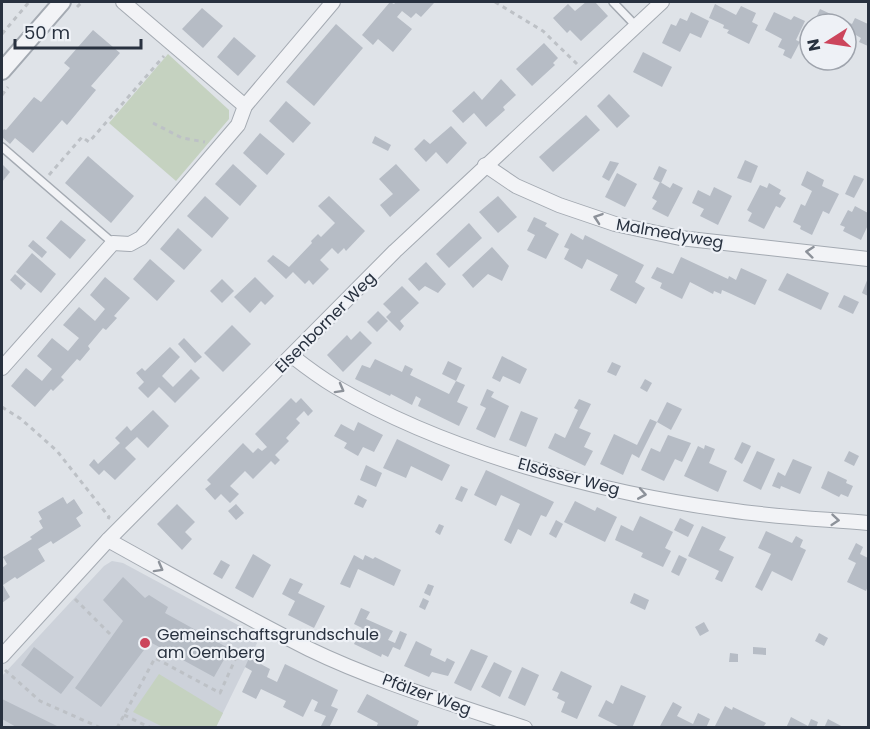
<svg xmlns="http://www.w3.org/2000/svg" width="870" height="729" viewBox="0 0 870 729" font-family="Poppins,sans-serif">
<rect width="100%" height="100%" fill="#dfe3e8"/>
<path fill="#cdd2da" d="M112,561L123,563L260,637L216,727H2V676L104,566Z"/>
<g fill="#c5d2c0">
<path d="M168,54L229,110V119L176,181L109,123Z"/>
<path d="M159,674L223,713L216,727H163L133,712Z"/>
</g>
<g fill="#b6bcc5">
<path d="M390,2L394,4L396,2L434,3L421,17L416,13L411,18L402,11L397,17L412,29L393,52L378,39L373,45L362,35Z"/>
<path d="M586,2H595L608,16L581,41L570,30L567,33L553,18L568,4L575,11Z"/>
<path d="M715,4L736,15L741,6L756,13L752,22L758,25L749,44L727,33L729,30L723,28L724,25L709,18Z"/>
<path d="M202,8L223,26L203,48L182,29Z"/>
<path d="M820,9L852,24L855,18L868,24V46L859,42L861,38L849,31L846,36V24H818L814,22Z"/>
<path d="M691,12L709,21L701,38L690,33L680,52L662,43L671,24L676,26L680,18L687,21Z"/>
<path d="M774,12L791,20L794,16L805,21L796,40L800,42L791,59L783,55L785,50L778,47L782,39L765,30Z"/>
<path d="M336,24L363,48L314,106L286,82Z"/>
<path d="M93,30L120,53L91,86L96,90L67,125L62,120L33,153L15,138L10,144L2,137V132L4,129L6,130L34,97L41,102L70,68L64,63Z"/>
<path d="M234,37L256,56L238,76L217,57Z"/>
<path d="M544,43L558,58L553,63L555,65L532,86L516,69Z"/>
<path d="M643,52L672,67L662,87L633,72Z"/>
<path d="M501,79L516,95L503,107L505,110L486,127L474,113L463,123L452,111L474,91L482,100Z"/>
<path d="M609,94L630,116L617,128L597,106Z"/>
<path d="M286,101L311,123L293,143L269,121Z"/>
<path d="M586,115L600,130L553,172L539,157Z"/>
<path d="M451,126L467,143L447,164L436,152L426,162L414,149L424,139L430,144Z"/>
<path d="M260,133L285,154L267,175L243,153Z"/>
<path d="M375,136L391,145L388,151L372,143Z"/>
<path d="M88,156L134,196L111,223L65,183Z"/>
<path d="M745,160L758,166L751,183L737,178Z"/>
<path d="M610,161L619,163L609,181L602,177Z"/>
<path d="M2,164L10,172L2,182Z"/>
<path d="M233,164L257,186L240,206L215,184Z"/>
<path d="M396,164L420,190L390,217L380,205L393,194L379,179Z"/>
<path d="M659,166L667,170L661,183L653,179Z"/>
<path d="M807,171L824,180L822,186L839,194L829,214L823,211L812,235L800,229L801,226L793,222L801,204L805,206L812,191L801,185Z"/>
<path d="M617,173L637,184L625,207L605,197Z"/>
<path d="M854,175L864,179L854,198L845,194Z"/>
<path d="M660,182L670,188L673,183L683,188L668,217L652,209L657,201L652,198Z"/>
<path d="M769,183L781,190L779,194L786,198L780,208L776,206L764,229L748,221L752,213L747,210L760,185L767,188Z"/>
<path d="M714,187L732,196L718,225L700,216L704,209L692,203L698,190L710,196Z"/>
<path d="M205,196L229,218L212,238L187,216Z"/>
<path d="M329,196L365,231L346,251L344,248L338,254L332,248L320,260L329,269L313,285L309,280L305,284L293,272L286,279L267,261L273,255L289,267L312,243L311,241L318,234L321,237L335,223L318,206Z"/>
<path d="M498,196L517,217L498,233L479,212Z"/>
<path d="M855,206L868,213V225L861,240L843,231L845,227L840,225L848,210L852,212Z"/>
<path d="M534,217L547,223L545,226L559,234L546,259L527,250L535,235L527,231Z"/>
<path d="M61,220L86,240L70,259L46,238Z"/>
<path d="M469,223L482,238L449,268L436,254Z"/>
<path d="M178,228L202,250L184,270L160,249Z"/>
<path d="M571,233L583,240L585,235L644,265L635,282L645,288L636,304L610,290L618,275L587,259L582,269L564,259L569,249L564,247Z"/>
<path d="M33,240L47,252L42,258L28,246Z"/>
<path d="M492,247L509,266L502,281L488,274L473,288L462,275Z"/>
<path d="M32,253L56,274L41,293L16,272Z"/>
<path d="M681,257L728,279L729,276L736,280L741,268L767,280L755,305L729,293L722,290L721,294L714,291L713,294L690,282L682,299L660,288L662,283L651,278L657,267L673,274Z"/>
<path d="M150,259L175,281L157,301L133,279Z"/>
<path d="M426,262L446,284L438,293L425,286L419,291L408,279Z"/>
<path d="M787,273L829,293L821,310L778,290Z"/>
<path d="M15,274L26,284L21,290L10,280Z"/>
<path d="M105,277L130,298L114,316L117,318L106,330L103,328L88,346L90,349L80,361L77,359L61,377L64,380L53,391L51,389L35,407L11,386L26,368L42,381L52,369L37,356L52,338L68,351L79,338L63,325L79,307L95,321L105,309L90,295Z"/>
<path d="M255,277L274,296L265,305L261,301L250,313L234,297Z"/>
<path d="M868,278V296L862,293Z"/>
<path d="M222,279L234,291L222,303L210,291Z"/>
<path d="M402,286L419,303L400,321L404,326L400,331L386,317L391,312L383,304Z"/>
<path d="M844,295L859,302L853,314L838,307Z"/>
<path d="M378,311L388,321L377,332L367,322Z"/>
<path d="M232,325L251,344L223,372L204,353Z"/>
<path d="M360,331L372,343L343,372L327,355L347,335L351,340Z"/>
<path d="M184,338L202,357L195,363L178,344Z"/>
<path d="M170,347L180,357L162,376L173,387L191,369L200,378L175,403L159,387L148,398L138,388L144,382L136,373L142,368L145,371Z"/>
<path d="M502,356L527,369L520,384L503,376L500,382L492,378Z"/>
<path d="M375,359L402,372L405,365L413,369L410,375L449,394L456,381L465,385L457,402L468,407L459,426L418,406L421,399L416,396L412,405L391,394L390,396L355,379L362,365L370,368Z"/>
<path d="M448,361L462,368L456,381L442,374Z"/>
<path d="M612,362L621,366L616,376L607,372Z"/>
<path d="M645,379L652,383L647,392L640,388Z"/>
<path d="M487,389L494,392L491,397L509,406L495,438L476,429L486,408L480,405Z"/>
<path d="M291,398L296,403L301,398L313,411L308,416L304,411L296,419L300,423L286,438L289,441L275,455L280,460L275,465L271,461L253,479L245,471L230,486L239,494L230,503L221,494L215,500L205,489L211,484L207,480L243,443L253,453L258,448L262,451L267,447L255,434Z"/>
<path d="M579,399L591,404L579,428L591,433L584,447L593,451L585,466L548,448L555,433L565,438L578,410L574,408Z"/>
<path d="M667,402L682,409L671,430L657,422L639,458L632,454L623,475L600,464L614,434L637,445L650,419L657,422Z"/>
<path d="M153,410L169,426L148,448L137,437L125,448L136,459L115,480L104,470L99,475L89,465L94,459L98,464L120,443L115,438L127,426L131,431Z"/>
<path d="M521,411L538,418L526,447L509,440Z"/>
<path d="M358,422L383,435L374,452L363,447L358,456L344,448L347,443L334,436L341,424L354,431Z"/>
<path d="M668,435L691,443L682,462L675,459L664,481L641,470L651,448L660,452Z"/>
<path d="M397,439L450,465L442,481L411,466L406,478L383,468Z"/>
<path d="M742,442L751,446L742,464L734,459Z"/>
<path d="M705,445L715,449L709,463L727,471L718,492L684,476L698,446L704,449Z"/>
<path d="M757,451L775,459L761,490L743,481Z"/>
<path d="M849,451L859,456L854,466L844,461Z"/>
<path d="M793,459L812,467L800,494L781,486L780,489L772,486L778,472L785,476Z"/>
<path d="M366,465L382,473L376,487L360,480Z"/>
<path d="M486,470L554,502L546,517L541,515L531,536L518,529L511,544L504,540L520,504L501,495L496,506L474,495Z"/>
<path d="M828,471L847,480L846,483L853,486L848,497L841,494L839,497L821,488Z"/>
<path d="M461,486L468,489L462,502L455,499Z"/>
<path d="M358,495L367,500L363,508L354,504Z"/>
<path d="M63,497L67,504L74,499L83,513L76,518L81,526L53,544L51,541L38,549L45,561L17,579L15,577L3,585L10,597L2,603V568L7,564L3,557L32,539L30,537L43,528L39,521L42,519L38,512Z"/>
<path d="M575,501L595,511L597,507L617,517L605,542L564,522Z"/>
<path d="M177,504L195,522L185,532L192,539L182,550L157,524Z"/>
<path d="M236,504L244,513L236,520L228,511Z"/>
<path d="M640,516L673,532L665,548L671,551L663,567L641,557L643,553L615,540L621,525L633,531Z"/>
<path d="M680,518L694,525L688,537L674,530Z"/>
<path d="M556,520L563,524L556,538L549,534Z"/>
<path d="M439,524L444,526L440,535L435,532Z"/>
<path d="M702,526L726,537L719,550L734,557L722,582L715,579L719,571L688,556Z"/>
<path d="M766,531L792,543L796,536L803,540L800,547L806,550L792,581L772,571L762,591L755,587L771,554L758,548Z"/>
<path d="M856,543L863,547L860,554L868,558V586L866,591L847,582L856,563L848,559Z"/>
<path d="M253,554L271,565L253,598L235,588Z"/>
<path d="M354,555L363,560L365,555L373,559L375,557L401,570L394,586L358,569L350,588L340,584Z"/>
<path d="M679,555L687,559L679,576L671,572Z"/>
<path d="M221,560L230,565L222,579L213,574Z"/>
<path d="M123,577L145,598L149,595L168,607L165,613L230,649L214,677L150,642L101,707L75,688L123,621L103,600Z"/>
<path d="M290,578L303,584L298,593L325,606L314,628L288,615L295,601L282,594Z"/>
<path d="M428,584L434,586L430,596L424,593Z"/>
<path d="M634,593L649,600L645,610L630,603Z"/>
<path d="M423,598L429,601L425,610L419,607Z"/>
<path d="M361,608L370,612L366,619L393,631L388,640L395,643L400,631L407,634L400,650L393,647L388,657L382,654L381,657L354,644L362,628L354,624Z"/>
<path d="M704,622L709,631L700,636L695,627Z"/>
<path d="M819,633L828,638L824,646L815,641Z"/>
<path d="M416,641L432,649L430,655L445,662L447,658L455,662L448,676L432,672L429,677L404,666Z"/>
<path d="M34,647L74,677L61,694L21,665Z"/>
<path d="M753,647L766,648V655L753,654Z"/>
<path d="M253,649L261,653L257,662L270,669L267,677L277,682L285,664L338,690L331,706L338,709L329,728H320L326,716L314,711L318,702L312,699L303,717L283,707L286,701L261,689L256,699L242,692L252,671L245,667Z"/>
<path d="M471,649L488,656L471,691L454,683Z"/>
<path d="M730,653L738,654V662H729Z"/>
<path d="M494,662L512,671L500,697L481,687Z"/>
<path d="M522,667L539,675L525,706L508,698Z"/>
<path d="M561,671L592,686L577,719L561,712L565,702L557,698L559,693L552,690Z"/>
<path d="M621,685L646,696L632,728H622L598,716L606,700L613,704Z"/>
<path d="M367,694L419,721L416,728H376L378,723L357,712Z"/>
<path d="M2,699L61,728H18L2,719Z"/>
<path d="M673,702L682,707L677,716L693,724L698,713L710,719L706,728H659Z"/>
<path d="M725,706L732,710L733,707L766,723L764,726L768,728H714Z"/>
<path d="M791,717L808,726L811,719L818,722L816,728H786Z"/>
<path d="M828,719L845,728H824Z"/>
</g>
<g fill="none" stroke-linecap="round" stroke-linejoin="round">
<defs>
<g id="service">
<path d="M613,2L636,26"/>
<path d="M2,147L113,243"/>
</g>
<g id="minor">
<path d="M123,2L245,106"/>
<path d="M485,165L516,186L559,205L615,224L680,238L868,259"/>
<path d="M292,356C306,367 321,378 336,387C449,453 600,493 728,510C775,517 822,519 868,523"/>
<path d="M2,368L113,243L130,244L141,238L238,125L245,106L333,2"/>
<path d="M108,540C175,577 241,615 309,649C377,682 453,704 525,728"/>
<path d="M2,656L108,540L395,251L662,2"/>
</g>
<path id="tertiary" d="M2,71L62,2"/>
</defs>
<use href="#service" stroke="#a4aab2" stroke-width="10"/>
<use href="#minor" stroke="#a4aab2" stroke-width="16"/>
<use href="#tertiary" stroke="#a4aab2" stroke-width="20"/>
<g stroke="#bdc1c6" stroke-width="3" stroke-dasharray="4.5 4.5" stroke-linecap="butt">
<path d="M495,2L543,31L577,64"/>
<path d="M77,7L82,2"/>
<path d="M2,34L29,2"/>
<path d="M2,95L8,87"/>
<path d="M153,123L182,138L205,142"/>
<path d="M49,175L82,137L89,142L164,56"/>
<path d="M2,407L21,419L57,451L109,517L108,519"/>
<path d="M75,599L112,636"/>
<path d="M5,670L40,701L101,728"/>
<path d="M124,715L151,728"/>
<path d="M117,728L155,658L220,693L238,653"/>
</g>
<use href="#service" stroke="#f2f3f6" stroke-width="7"/>
<use href="#minor" stroke="#f2f3f6" stroke-width="14"/>
<use href="#tertiary" stroke="#f2f3f6" stroke-width="16"/>
</g>
<defs><path id="oneway-chevron" d="M-2-3.5L2.5 0L-2 3.5" fill="none" stroke-width="1.6" stroke-linecap="round" stroke-linejoin="round" transform="scale(1.5)"/></defs>
<g stroke="#8d929a">
<use href="#oneway-chevron" transform="translate(598 218) rotate(-161)"/>
<use href="#oneway-chevron" transform="translate(810 252) rotate(-174)"/>
<use href="#oneway-chevron" transform="translate(340 389) rotate(29)"/>
<use href="#oneway-chevron" transform="translate(642 494) rotate(10)"/>
<use href="#oneway-chevron" transform="translate(835 520) rotate(5)"/>
<use href="#oneway-chevron" transform="translate(159 568) rotate(29)"/>
</g>
<circle fill="#cc455c" stroke="#eef1f6" stroke-width="2" cx="145" cy="643" r="6"/>
<g text-anchor="middle" stroke-width="4.5" stroke-linejoin="round" paint-order="stroke">
<g font-size="16" fill="#28313f" stroke="#eef1f6">
<text transform="translate(670 233) rotate(10)" y="6">Malmedyweg</text>
<text transform="translate(325 322) rotate(-45)" y="6">Elsenborner Weg</text>
<text transform="translate(569 476) rotate(15)" y="6">Elsässer Weg</text>
<text transform="translate(427 694) rotate(20)" y="6">Pfälzer Weg</text>
</g>
<g font-size="16" fill="#28313f" stroke="#eef1f6" text-anchor="start">
<text x="157" y="640">Gemeinschaftsgrundschule<tspan x="157" dy="18">am Oemberg</tspan></text>
</g>
</g>
<rect width="870" height="729" fill="none" stroke="#28313f" stroke-width="6"/>
<g transform="translate(828 42) rotate(258)"><circle r="28" fill="#eef1f6" stroke="#9fa4ad" stroke-width="1.5"/>
<path d="M0-4.5L10 22L0 15L-10 22Z" fill="#cc455c"/>
<text y="-9" font-size="16" font-weight="bold" text-anchor="middle" fill="#28313f">N</text>
</g>
<path d="M15 39v9h126v-9" fill="none" stroke="#28313f" stroke-width="3"/>
<text x="24" y="39" font-size="18" fill="#28313f" stroke="#eef1f6" stroke-width="4.5" paint-order="stroke">50 m</text>
</svg>
